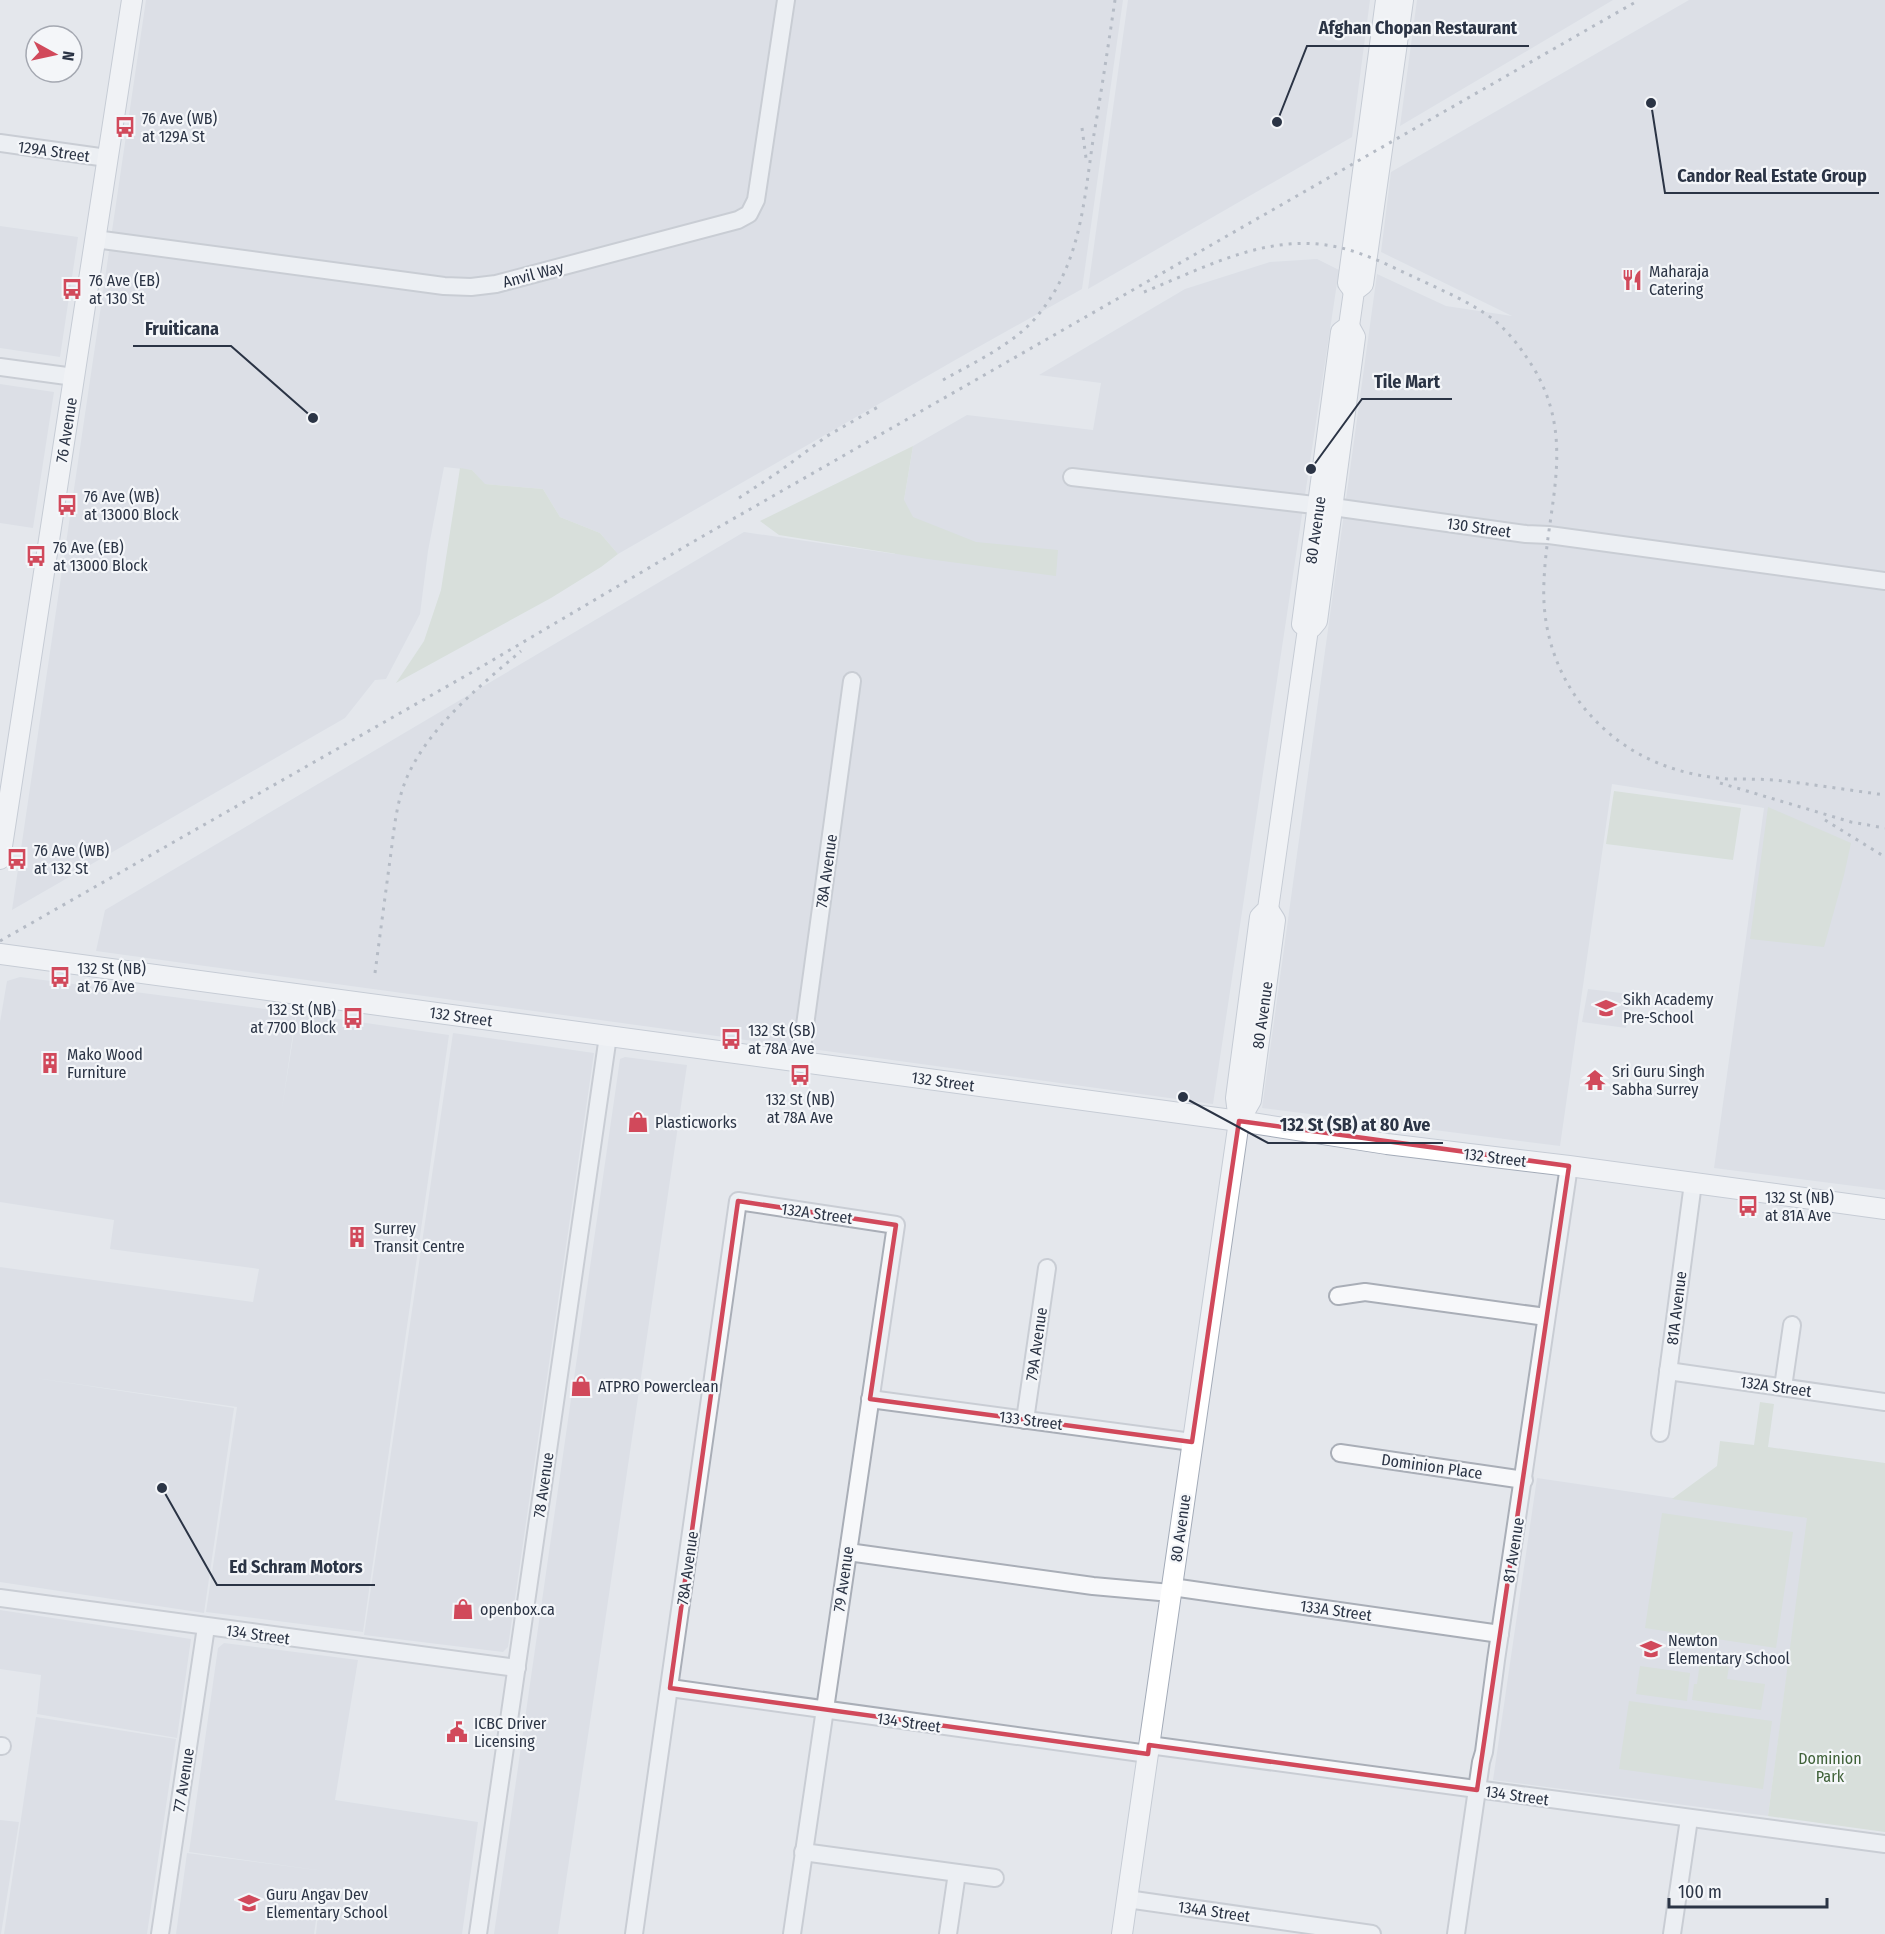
<svg xmlns="http://www.w3.org/2000/svg" width="1885" height="1934" viewBox="0 0 1885 1934" font-family="'Fira Sans Condensed',sans-serif">
<rect width="100%" height="100%" fill="#e4e7ec"/>
<g fill="#d2d6de">
<path d="M146,0H1123L1082,289L957,359L618,554L600,533L560,517L543,489L484,484L472,470L444,467L428,551L420,614L386,679L375,680L345,718L12,910Z"/>
<path d="M1128,0H1370L1352,137L1088,289Z"/>
<path d="M1417,0H1613L1400,126Z"/>
<path d="M1689,0H1885V1190L1714,1168L1764,808L1612,784L1560,1146L1262,1108L1377,274L1446,306L1512,316L1381,252L1391,172Z"/>
<path d="M0,226L78,237L60,357L0,348Z"/>
<path d="M1317,259L1339,270L1213,1104L96,951L105,910L744,532L895,554L913,446L967,415L1093,430L1101,383L1039,375L1185,289L1270,262Z"/>
<path d="M0,384L54,392L33,528L0,523Z"/>
<path d="M20,977L296,1013L282,1108L297,1013L449,1035L363,1632L206,1612L237,1407L35,1378L234,1408L204,1613L0,1582V1267L253,1302L259,1269L110,1249L114,1220L0,1202V1022L7,981Z"/>
<path d="M1588,989L1630,994L1626,1028L1582,1022Z"/>
<path d="M453,1033L594,1053L508,1647L503,1652L364,1635Z"/>
<path d="M625,1057L687,1065L597,1676L558,1934H494L620,1059Z"/>
<path d="M1537,1478L1808,1518L1768,1816L1493,1780Z"/>
<path d="M0,1610L191,1639L177,1738L37,1714L41,1675L0,1669Z"/>
<path d="M224,1643L358,1660L335,1800L478,1822L462,1934H316L320,1894L314,1934H176L187,1853L324,1871L189,1852L218,1648Z"/>
<path d="M36,1717L176,1739L147,1934H4Z"/>
<path d="M0,1820L19,1822L1,1934H0Z"/>
</g>
<g fill="#c9d6c5">
<path d="M913,446L904,500L913,517L976,542L1058,550L1056,576L928,559L779,535L760,521Z"/>
<path d="M460,468L472,470L485,484L543,489L560,517L600,533L618,554L601,567L551,598L396,683L424,641L441,590Z"/>
<path d="M1614,791L1741,808L1733,860L1606,844Z"/>
<path d="M1768,807L1851,843L1844,875L1824,947L1750,939Z"/>
<path d="M1760,1402L1774,1404L1768,1447L1885,1463V1832L1768,1816L1807,1518L1672,1499L1717,1466L1720,1441L1754,1445Z"/>
<path d="M1662,1513L1793,1532L1776,1648L1645,1628Z"/>
<path d="M1700,1662L1729,1666L1727,1679L1765,1684L1761,1710L1692,1700L1694,1684H1697Z"/>
<path d="M1640,1666L1690,1673L1687,1701L1636,1694Z"/>
<path d="M1629,1701L1772,1721L1763,1789L1619,1769Z"/>
</g>
<g fill="none" stroke-linecap="round" stroke-linejoin="round">
<defs>
<g id="minor">
<path d="M0,143L107,158"/>
<path d="M95,239L444,286L471,287L496,284L738,220L749,214L756,200L786,0"/>
<path d="M0,367L74,377"/>
<path d="M1072,477L1340,508L1526,534L1549,535L1885,581"/>
<path d="M800,1062L852,681"/>
<path d="M1338,1296L1365,1292L1546,1317"/>
<path d="M1668,1371L1885,1402"/>
<path d="M1783,1387L1792,1325"/>
<path d="M870,1399L1192,1442"/>
<path d="M1025,1420L1047,1268"/>
<path d="M1660,1433L1693,1183"/>
<path d="M1340,1453L1524,1480"/>
<path d="M848,1552L1093,1586L1171,1593"/>
<path d="M1172,1587L1500,1634"/>
<path d="M0,1598L517,1668"/>
<path d="M670,1688L1148,1754"/>
<path d="M1149,1745L1885,1844"/>
<path d="M0,1746H2"/>
<path d="M803,1852L995,1878"/>
<path d="M1127,1899L1372,1934"/>
<path d="M160,1934L206,1627"/>
<path d="M478,1934L608,1036"/>
<path d="M634,1934L738,1201L896,1225L792,1934"/>
<path d="M948,1934L957,1873"/>
<path d="M1456,1934L1481,1762L1484,1752L1496,1660L1569,1166"/>
<path d="M1672,1934L1689,1819"/>
</g>
<g id="major">
<path d="M1354,291L1348,283L1386,0"/>
<path d="M1308,629L1312,627L1317,621L1355,337L1349,326"/>
<path d="M0,859L132,0"/>
<path d="M0,954L1239,1121L1387,1144L1569,1166L1885,1209"/>
<path d="M1239,1121L1251,1100L1275,920L1268,909"/>
<path d="M1122,1934L1239,1121L1236,1098L1260,917L1268,909L1308,629L1302,624L1341,332L1349,326L1354,291L1363,284L1403,0"/>
</g>
</defs>
<use href="#minor" stroke="#a9aeb7" stroke-width="20"/>
<use href="#major" stroke="#a3abb8" stroke-width="22"/>
<use href="#minor" stroke="#f7f8fa" stroke-width="16"/>
<use href="#major" stroke="#fff" stroke-width="20"/>
<g stroke="#7d8696" stroke-width="3" stroke-dasharray="3 6" stroke-linecap="butt">
<path d="M1082,128L1086,158"/>
<path d="M1144,292C1206,267 1269,232 1337,247C1366,253 1394,268 1420,280C1446,292 1472,303 1494,320C1511,334 1522,350 1533,367C1577,440 1547,504 1544,581C1541,636 1561,689 1602,727C1637,760 1682,776 1729,779C1744,779 1759,779 1774,780C1811,784 1848,790 1885,795"/>
<path d="M943,380C973,363 1006,348 1031,323C1080,270 1083,208 1093,140C1101,94 1108,47 1115,0"/>
<path d="M739,498L780,471L827,436L878,407"/>
<path d="M1720,783L1851,822L1885,828"/>
<path d="M1825,820L1885,857"/>
<path d="M0,941L481,667L691,543L1639,0"/>
<path d="M375,973C380,935 385,897 390,860C394,831 396,801 408,775C431,725 480,686 521,651"/>
</g>
</g>
<path d="M0 0H1885V1934H0ZM1239,1121L1569,1166L1477,1790L1149,1745L1148,1754L670,1688L738,1201L896,1225L870,1399L1192,1442Z" fill="#e4e7ec" fill-opacity=".55" fill-rule="evenodd"/>
<path fill="none" stroke="#d1495b" stroke-width="4.5" stroke-linejoin="round" d="M1239,1121L1569,1166L1477,1790L1149,1745L1148,1754L670,1688L738,1201L896,1225L870,1399L1192,1442Z"/>
<defs>
<symbol id="bus-bare" viewBox="-9 -9 18 18"><path d="M-5-6H5V4H4V6H2V4H-2V6H-4V4H-5ZM-3.5-4V0h7V-4ZM-3.5 1.2v1.5H-2V1.2ZM2 1.2v1.5H3.5V1.2Z" fill="#d1495b" stroke="#f4f6f9" stroke-width="2.5" paint-order="stroke"/></symbol>
<symbol id="restaurant-bare" viewBox="-9 -9 18 18"><path d="M-5-6h1v4h1v-4h1v4h1v-4h1v5L-1.5 .5V6h-2V.5L-5-1ZM5-6V6H3V1.5H1.5Q1.5-4 5-6Z" fill="#d1495b" stroke="#f4f6f9" stroke-width="2.5" paint-order="stroke"/></symbol>
<symbol id="school-bare" viewBox="-9 -9 18 18"><path d="M0-5L7-2L0 1L-7-2ZM-4 1L0 2.5L4 1V4Q0 6-4 4Z" fill="#d1495b" stroke="#f4f6f9" stroke-width="2.5" paint-order="stroke"/></symbol>
<symbol id="building-bare" viewBox="-9 -9 18 18"><path d="M-4-6H4V6H1V3H-1V6H-4ZM-2.5-4.3h1.7v1.8h-1.7ZM.8-4.3h1.7v1.8H.8ZM-2.5-1h1.7V.8h-1.7ZM.8-1h1.7V.8H.8Z" fill="#d1495b" stroke="#f4f6f9" stroke-width="2.5" paint-order="stroke"/></symbol>
<symbol id="temple-bare" viewBox="-9 -9 18 18"><path d="M0-6L5-2H3V0L6.5 2.5H4V6H1.5V3h-3V6H-4V2.5H-6.5L-3 0V-2H-5Z" fill="#d1495b" stroke="#f4f6f9" stroke-width="2.5" paint-order="stroke"/></symbol>
<symbol id="shop-bare" viewBox="-9 -9 18 18"><path d="M-5-2.5h2.3a2.7 3.5 0 0 1 5.4 0H5L5.5 6h-11ZM-1.5-2.5h3a1.5 2.3 0 0 0-3 0Z" fill="#d1495b" stroke="#f4f6f9" stroke-width="2.5" paint-order="stroke"/></symbol>
<symbol id="civic-bare" viewBox="-9 -9 18 18"><path d="M-.6-6.5H3V-4.5H.6V-3L4-1V1h2V6H-6V1h2V-1L-.6-3ZM-1.2 2.5V6h2.4V2.5Z" fill="#d1495b" stroke="#f4f6f9" stroke-width="2.5" paint-order="stroke"/></symbol>
</defs>
<g fill-rule="evenodd">
<use href="#bus-bare" x="110" y="112" width="30" height="30"/>
<use href="#restaurant-bare" x="1617" y="265" width="30" height="30"/>
<use href="#bus-bare" x="57" y="274" width="30" height="30"/>
<use href="#bus-bare" x="52" y="490" width="30" height="30"/>
<use href="#bus-bare" x="21" y="541" width="30" height="30"/>
<use href="#bus-bare" x="2" y="844" width="30" height="30"/>
<use href="#bus-bare" x="45" y="962" width="30" height="30"/>
<use href="#school-bare" x="1591" y="993" width="30" height="30"/>
<use href="#bus-bare" x="338" y="1003" width="30" height="30"/>
<use href="#bus-bare" x="716" y="1024" width="30" height="30"/>
<use href="#building-bare" x="35" y="1048" width="30" height="30"/>
<use href="#bus-bare" x="785" y="1060" width="30" height="30"/>
<use href="#temple-bare" x="1580" y="1065" width="30" height="30"/>
<use href="#shop-bare" x="623" y="1107" width="30" height="30"/>
<use href="#bus-bare" x="1733" y="1191" width="30" height="30"/>
<use href="#building-bare" x="342" y="1222" width="30" height="30"/>
<use href="#shop-bare" x="566" y="1371" width="30" height="30"/>
<use href="#shop-bare" x="448" y="1594" width="30" height="30"/>
<use href="#school-bare" x="1636" y="1634" width="30" height="30"/>
<use href="#civic-bare" x="442" y="1717" width="30" height="30"/>
<use href="#school-bare" x="234" y="1888" width="30" height="30"/>
</g>
<g text-anchor="middle" stroke-width="4.5" stroke-linejoin="round" paint-order="stroke">
<g font-size="16" fill="#2b3445" stroke="#f4f6f9" text-anchor="start">
<text x="142" y="124">76 Ave (WB)<tspan x="142" dy="18">at 129A St</tspan></text>
<text x="1649" y="277">Maharaja<tspan x="1649" dy="18">Catering</tspan></text>
<text x="89" y="286">76 Ave (EB)<tspan x="89" dy="18">at 130 St</tspan></text>
<text x="84" y="502">76 Ave (WB)<tspan x="84" dy="18">at 13000 Block</tspan></text>
<text x="53" y="553">76 Ave (EB)<tspan x="53" dy="18">at 13000 Block</tspan></text>
<text x="34" y="856">76 Ave (WB)<tspan x="34" dy="18">at 132 St</tspan></text>
<text x="77" y="974">132 St (NB)<tspan x="77" dy="18">at 76 Ave</tspan></text>
<text x="1623" y="1005">Sikh Academy<tspan x="1623" dy="18">Pre-School</tspan></text>
<text x="336" y="1015" text-anchor="end">132 St (NB)<tspan x="336" dy="18">at 7700 Block</tspan></text>
<text x="748" y="1036">132 St (SB)<tspan x="748" dy="18">at 78A Ave</tspan></text>
<text x="67" y="1060">Mako Wood<tspan x="67" dy="18">Furniture</tspan></text>
<text x="1612" y="1077">Sri Guru Singh<tspan x="1612" dy="18">Sabha Surrey</tspan></text>
<text x="800" y="1105" text-anchor="middle">132 St (NB)<tspan x="800" dy="18">at 78A Ave</tspan></text>
<text x="655" y="1128">Plasticworks</text>
<text x="1765" y="1203">132 St (NB)<tspan x="1765" dy="18">at 81A Ave</tspan></text>
<text x="374" y="1234">Surrey<tspan x="374" dy="18">Transit Centre</tspan></text>
<text x="598" y="1392">ATPRO Powerclean</text>
<text x="480" y="1615">openbox.ca</text>
<text x="1668" y="1646">Newton<tspan x="1668" dy="18">Elementary School</tspan></text>
<text x="474" y="1729">ICBC Driver<tspan x="474" dy="18">Licensing</tspan></text>
<text x="266" y="1900">Guru Angav Dev<tspan x="266" dy="18">Elementary School</tspan></text>
</g>
<g font-size="16" fill="#2b3445" stroke="#f4f6f9">
<text transform="translate(54 151) rotate(8)" y="6">129A Street</text>
<text transform="translate(533 274) rotate(-15)" y="6">Anvil Way</text>
<text transform="translate(66 430) rotate(-81)" y="6">76 Avenue</text>
<text transform="translate(1479 527) rotate(8)" y="6">130 Street</text>
<text transform="translate(1315 530) rotate(-82)" y="6">80 Avenue</text>
<text transform="translate(826 871) rotate(-82)" y="6">78A Avenue</text>
<text transform="translate(1262 1015) rotate(-82)" y="6">80 Avenue</text>
<text transform="translate(461 1016) rotate(8)" y="6">132 Street</text>
<text transform="translate(943 1081) rotate(8)" y="6">132 Street</text>
<text transform="translate(1495 1157) rotate(7)" y="6">132 Street</text>
<text transform="translate(817 1213) rotate(8)" y="6">132A Street</text>
<text transform="translate(1676 1308) rotate(-83)" y="6">81A Avenue</text>
<text transform="translate(1036 1344) rotate(-82)" y="6">79A Avenue</text>
<text transform="translate(1776 1386) rotate(8)" y="6">132A Street</text>
<text transform="translate(1031 1420) rotate(7)" y="6">133 Street</text>
<text transform="translate(1432 1466) rotate(8)" y="6">Dominion Place</text>
<text transform="translate(543 1485) rotate(-82)" y="6">78 Avenue</text>
<text transform="translate(1180 1528) rotate(-82)" y="6">80 Avenue</text>
<text transform="translate(1513 1550) rotate(-81)" y="6">81 Avenue</text>
<text transform="translate(687 1568) rotate(-82)" y="6">78A Avenue</text>
<text transform="translate(843 1579) rotate(-82)" y="6">79 Avenue</text>
<text transform="translate(1336 1610) rotate(8)" y="6">133A Street</text>
<text transform="translate(258 1634) rotate(8)" y="6">134 Street</text>
<text transform="translate(909 1722) rotate(8)" y="6">134 Street</text>
<text transform="translate(183 1780) rotate(-81)" y="6">77 Avenue</text>
<text transform="translate(1517 1795) rotate(8)" y="6">134 Street</text>
<text transform="translate(1214 1911) rotate(8)" y="6">134A Street</text>
</g>
<g font-size="16" fill="#3f6138" stroke="#f4f6f9">
<text x="1830" y="1764">Dominion<tspan x="1830" dy="18">Park</tspan></text>
</g>
</g>
<path fill="none" stroke="#2b3445" stroke-width="2" d="M1277 122L1307 46H1529M1651 103L1665 193H1879M313 418L231 346H133M1311 469L1362 399H1452M1183 1097L1268 1143H1443M162 1488L217 1585H375"/>
<g fill="#2b3445" stroke="#f4f6f9" stroke-width="2">
<circle cx="1277" cy="122" r="6"/>
<circle cx="1651" cy="103" r="6"/>
<circle cx="313" cy="418" r="6"/>
<circle cx="1311" cy="469" r="6"/>
<circle cx="1183" cy="1097" r="6"/>
<circle cx="162" cy="1488" r="6"/>
</g>
<g font-size="18" text-anchor="middle" font-weight="bold" fill="#2b3445" stroke="#f4f6f9" stroke-width="4.5" stroke-linejoin="round" paint-order="stroke">
<text x="1418" y="34">Afghan Chopan Restaurant</text>
<text x="1772" y="182">Candor Real Estate Group</text>
<text x="182" y="335">Fruiticana</text>
<text x="1407" y="388">Tile Mart</text>
<text x="1355" y="1131">132 St (SB) at 80 Ave</text>
<text x="296" y="1573">Ed Schram Motors</text>
</g>
<g transform="translate(54 54) rotate(98)"><circle r="28" fill="#f4f6f9" stroke="#a4a8b1" stroke-width="1.5"/>
<path d="M0-4.5L10 22L0 15L-10 22Z" fill="#d1495b"/>
<text y="-9" font-size="16" font-weight="bold" text-anchor="middle" fill="#2b3445">N</text>
</g>
<path d="M1669 1898v9h158v-9" fill="none" stroke="#2b3445" stroke-width="3"/>
<text x="1678" y="1898" font-size="18" fill="#2b3445" stroke="#f4f6f9" stroke-width="4.5" paint-order="stroke">100 m</text>
</svg>
